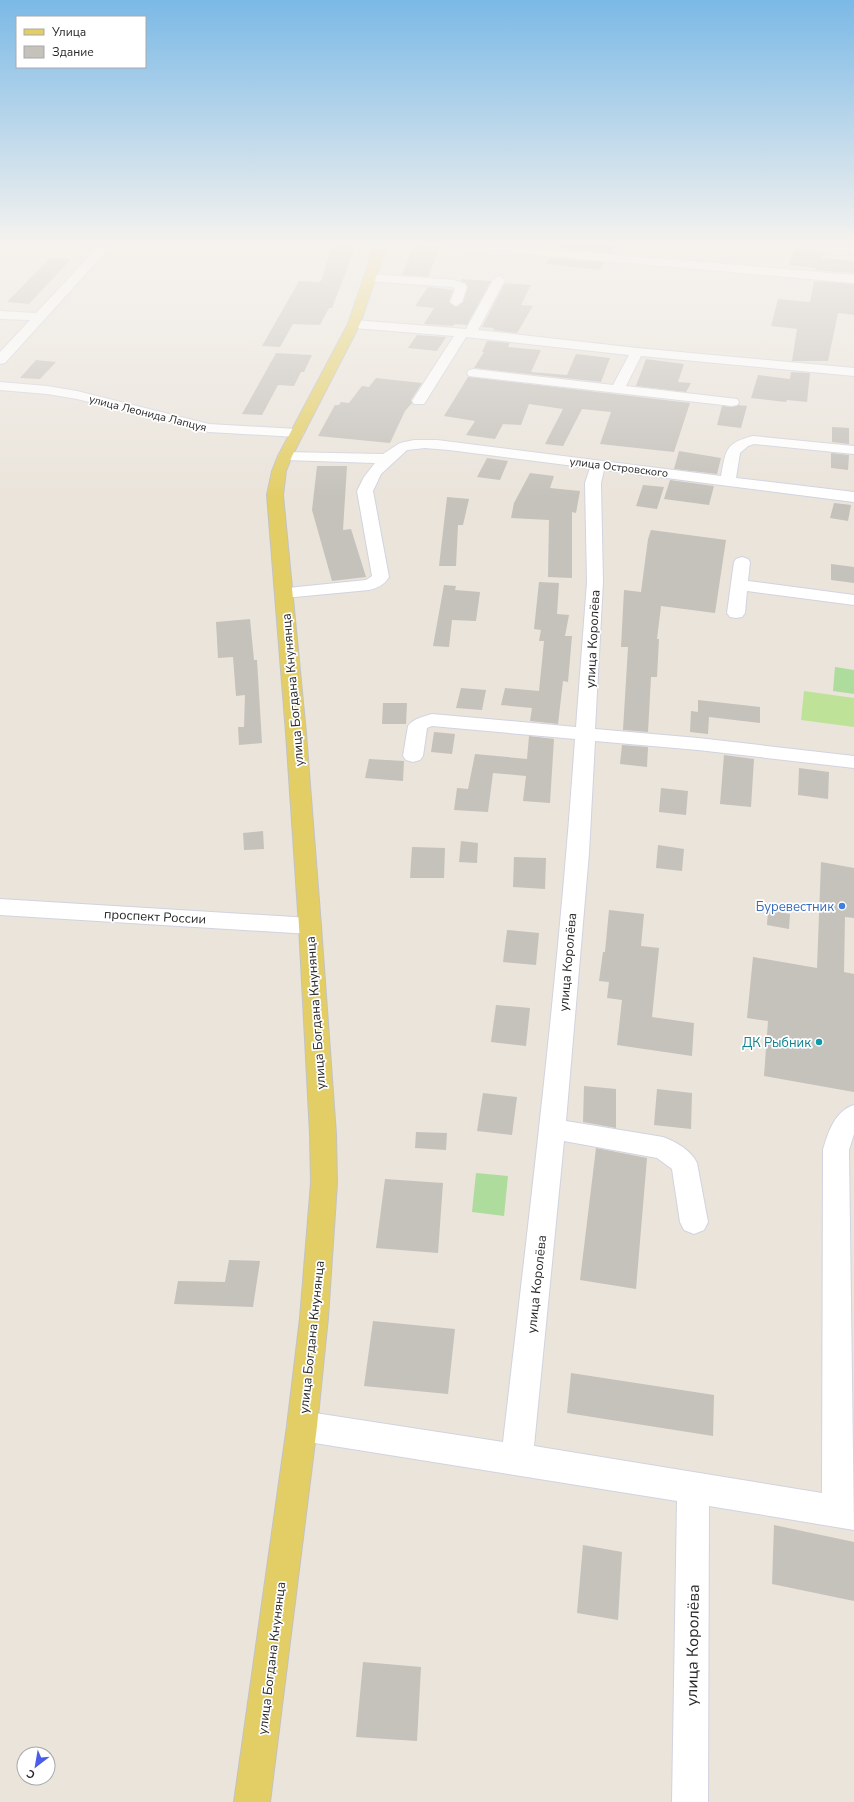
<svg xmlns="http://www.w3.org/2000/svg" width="854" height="1802" viewBox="0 0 854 1802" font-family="'Nunito Sans',sans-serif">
<rect width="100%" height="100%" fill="#eae4db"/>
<g fill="#aedc9c">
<path d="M835,667L854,670V694L833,691Z"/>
<path d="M476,1173L508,1176L504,1216L472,1212Z"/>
</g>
<path fill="#bfe299" d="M804,691L854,698V727L801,720Z"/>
<g fill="#c5c1bb">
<path d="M331,245H354L352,251H354L332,308H329L320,325L293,324L280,347L262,346L299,281L319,282L322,280Z"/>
<path d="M414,245L440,246L428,277L402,275Z"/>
<path d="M558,245H615L610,253L556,248Z"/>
<path d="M794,249L824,252L822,258L854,261V273L815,270L816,268L789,265Z"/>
<path d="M50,258L71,259L29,304L7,302Z"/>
<path d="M550,258L605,262L600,270L546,264Z"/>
<path d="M462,279L491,281L467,325L455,324L453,326L424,324L434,308L415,306L428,287L453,290L449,302L457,307L463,302L468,287L466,283L461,281Z"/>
<path d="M814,281L854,284V315L838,313L828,361H792L797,329L771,326L778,299L810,302Z"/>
<path d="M505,283L531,285L521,305L533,306L517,333L493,330L494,328L482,327Z"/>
<path d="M417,335L446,337L437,351L408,348Z"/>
<path d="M487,341L510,343L508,347L541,350L531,372L567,375L576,354L610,358L601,382L474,368L484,352H482Z"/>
<path d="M276,353L312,355L304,372H301L294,386L278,385L262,415L242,414Z"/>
<path d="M646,359L684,364L678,382L691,383L686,392L636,386Z"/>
<path d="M36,360L56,362L40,379L20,378Z"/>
<path d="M791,372L810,373L807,402L787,400L786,402L751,398L758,375L790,379Z"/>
<path d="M468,377H469L690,403L674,452L600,444L611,412L582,409L563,446L545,444L563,409L529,404L521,425L503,424L495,439L466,435L475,421L444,416Z"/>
<path d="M376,378L422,383L411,400L412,403L405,411L390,443L318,436L335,405H339L341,402L349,403L362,386L369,387Z"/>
<path d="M739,405L747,406L741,428L717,425L722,406L732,407Z"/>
<path d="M832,427L849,428V444L832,442Z"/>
<path d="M679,451L721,458L717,474L674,469Z"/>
<path d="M831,453L849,455L848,470L831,468Z"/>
<path d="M487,458L508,461L500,480L477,477Z"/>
<path d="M317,466H347L343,530L351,529L366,577L332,581L312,510Z"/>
<path d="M530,473L554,476L550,488L580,491L576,513L572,512V578L548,577L549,520L511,518L514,503Z"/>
<path d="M670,480L714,486L709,505L664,499Z"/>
<path d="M643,485L664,487L657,509L636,506Z"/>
<path d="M447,497L469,499L463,525H458L456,566H439Z"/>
<path d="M834,503L851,505L848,521L830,518Z"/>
<path d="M651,530L726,540L715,613L661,606L657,639H659L657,677H651L648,732L623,730L628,647H621L624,590L641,592L648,539Z"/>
<path d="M831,564L854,567V583L831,580Z"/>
<path d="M539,582L559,583L557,614L569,615L565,636H572L568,682L563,681L558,724L530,721L532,708L501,705L505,688L539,691L544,641H539L541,630L534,629Z"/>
<path d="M444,585L456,586L455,590L480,592L476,621L452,620L449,647L433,646Z"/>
<path d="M250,619L254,660H257L262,743L239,745L238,727H244L245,695L236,696L233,657L218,658L216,622Z"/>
<path d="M461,688L486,690L482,710L456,708Z"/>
<path d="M698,700L760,707V723L709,717L708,734L690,732L691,711L698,712Z"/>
<path d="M383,703H407L406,724H382Z"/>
<path d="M434,732L455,734L452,754L431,752Z"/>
<path d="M529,736L554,739L550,803L523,801L526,776L493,773L488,812L454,810L457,788L468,789L475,754L527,759Z"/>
<path d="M622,745L648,747L647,767L620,764Z"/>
<path d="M724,755L754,759L751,807L720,804Z"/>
<path d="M369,759L404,761L403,781L365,778Z"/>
<path d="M799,768L829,772L828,799L798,795Z"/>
<path d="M661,788L688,791L686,815L659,812Z"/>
<path d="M263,831L264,849L244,850L243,833Z"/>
<path d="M461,841L478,843L477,863L459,862Z"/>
<path d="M658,845L684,849L682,871L656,868Z"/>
<path d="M412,847L445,848L444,878H410Z"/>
<path d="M514,857L546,858L545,889L513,887Z"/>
<path d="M821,862L854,868V918L845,917L844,972L854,974V1092L764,1076L768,1021L747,1018L753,957L817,968Z"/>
<path d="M609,910L644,914L641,946L659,948L652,1017L694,1023L692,1056L617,1045L622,1000L607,998L609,982L599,981L603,952H605Z"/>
<path d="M768,910L790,914L789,929L767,925Z"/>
<path d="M507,930L539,933L536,965L503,962Z"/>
<path d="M496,1005L530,1008L526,1046L491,1042Z"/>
<path d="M584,1086L616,1089V1128L583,1122Z"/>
<path d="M657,1089L692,1093L691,1129L654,1125Z"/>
<path d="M483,1093L517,1097L512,1135L477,1131Z"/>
<path d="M416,1132L447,1133L446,1150L415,1148Z"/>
<path d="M596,1148L647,1158L636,1289L580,1280Z"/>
<path d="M385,1179L443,1183L438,1253L376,1248Z"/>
<path d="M229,1260L260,1261L253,1307L174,1304L178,1281L225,1282Z"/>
<path d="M373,1321L455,1329L448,1394L364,1386Z"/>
<path d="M571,1373L714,1395L713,1436L567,1413Z"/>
<path d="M774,1525L854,1542V1601L772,1584Z"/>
<path d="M583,1545L622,1552L618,1620L577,1613Z"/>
<path d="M363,1662L421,1667L417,1741L356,1737Z"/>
</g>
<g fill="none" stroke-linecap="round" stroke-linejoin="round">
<defs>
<g id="minor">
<path d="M100,245H112L5,363L0,364V352L30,320L0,319V311L36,313Z"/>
<path d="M454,245H500L854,275V283L460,248Z"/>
<path d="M812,245L854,247V253L818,248Z"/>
<path d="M370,274L454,280L465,284L467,287L462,302L456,306L450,302L455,289L452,287L366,281L364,278Z"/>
<path d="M499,276L505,280L478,330L637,348L854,368V376L641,356L626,386L737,399L739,402L737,405L732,406L469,376L467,373L469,370L474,369L613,385L629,355L466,337L426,401L424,404H414L412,401L454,336L354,328L348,324L354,320L466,329L493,280Z"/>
<path d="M0,382L47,386L77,391L209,424L297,429L302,430L304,433L302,436L297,437L209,432L77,399L47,394L0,390Z"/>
<path d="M753,436L854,446V454L754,444L748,446L740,453L736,478L854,492V502L604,470L601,483L603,582L595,729L698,738L854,756V768L698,750L595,741L589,853L566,1121L663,1137C676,1142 691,1150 697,1163L708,1222L704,1230L694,1234L684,1230L680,1222L672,1169L657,1158L564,1141L534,1446L822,1493L823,1150C828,1132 835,1111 854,1105V1134L849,1150L854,1530L709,1506L708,1802H672L677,1501L302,1441L291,1436L287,1426L291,1416L302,1411L503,1442C530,1208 559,974 575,739L432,726L427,728L423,756L420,760L413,762L406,760L403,756L408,726C414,718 423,717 432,714L576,727L587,582L585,483L590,468L449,450L425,448L407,450L381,474L373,491L389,577C384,585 378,588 369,590L284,598L278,597L276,593L278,589L366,580L372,576L357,491L364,477L375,463L285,460L280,459L278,456L280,453L285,452L383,454L400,443L414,440H437L721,476C726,450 725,443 753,436Z"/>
<path d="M742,557L748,559L750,562L748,581L854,595V605L747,591L745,613L742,617L736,618L730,617L727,613L734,562L736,559Z"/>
<path d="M0,899L310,918L318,920L321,926L318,932L310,934L0,915Z"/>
</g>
<path id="major" d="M375,245H387L360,324L292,456L286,471L283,495L306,733L321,926L336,1134L337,1183L328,1318L317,1426L270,1802H234L287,1426L300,1318L311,1183L310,1134L299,926L286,733L267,495L272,471L278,456L348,324Z"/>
</defs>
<use href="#minor" stroke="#d1d3e0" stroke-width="2"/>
<use href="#major" stroke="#c3c3c3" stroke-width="2"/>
<use href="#minor" fill="#fff" fill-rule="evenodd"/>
<use href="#major" fill="#e3ce66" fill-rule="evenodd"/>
</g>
<linearGradient id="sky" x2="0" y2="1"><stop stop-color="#7bb9e6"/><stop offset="0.49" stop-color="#f6f3ef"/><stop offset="1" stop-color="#f6f3ef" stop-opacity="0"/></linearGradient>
<rect width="854" height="497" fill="url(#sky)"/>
<circle fill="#3f7fe0" stroke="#fff" stroke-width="1.5" cx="842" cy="906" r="4"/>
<circle fill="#0f9aa8" stroke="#fff" stroke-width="1.5" cx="819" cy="1042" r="4"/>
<g text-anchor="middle" stroke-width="3.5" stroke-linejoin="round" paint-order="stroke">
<g font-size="11" fill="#282828" stroke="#fff">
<text transform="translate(148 413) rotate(14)" y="4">улица Леонида Лапцуя</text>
<text transform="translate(619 467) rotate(7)" y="4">улица Островского</text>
</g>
<g font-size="13" fill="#282828" stroke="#fff">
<text transform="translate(592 639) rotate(-87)" y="5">улица Королёва</text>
<text transform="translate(292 690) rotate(-95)" y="5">улица Богдана Кнунянца</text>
<text transform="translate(155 916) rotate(3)" y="5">проспект России</text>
<text transform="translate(567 962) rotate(-85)" y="5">улица Королёва</text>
<text transform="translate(315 1013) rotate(-94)" y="5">улица Богдана Кнунянца</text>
<text transform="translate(536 1284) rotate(-84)" y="5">улица Королёва</text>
<text transform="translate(311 1337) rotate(-84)" y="5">улица Богдана Кнунянца</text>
<text transform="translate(271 1658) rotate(-83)" y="5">улица Богдана Кнунянца</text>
</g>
<g font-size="13" fill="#366cbe" stroke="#fff" text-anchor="end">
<text x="834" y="911">Буревестник</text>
</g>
<g font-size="13" fill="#0d838f" stroke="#fff" text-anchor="end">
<text x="811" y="1047">ДК Рыбник</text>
</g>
<g font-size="16" fill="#282828" stroke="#fff">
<text transform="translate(692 1645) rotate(-89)" y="6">улица Королёва</text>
</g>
</g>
<rect x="16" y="16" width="130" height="52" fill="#ffffff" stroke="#a9a9a9"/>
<rect x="24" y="29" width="20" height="6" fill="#e3ce66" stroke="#a9a9a9"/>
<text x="52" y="36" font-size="12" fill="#282828">Улица</text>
<rect x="24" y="46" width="20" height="12" fill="#c5c1bb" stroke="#a9a9a9"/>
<text x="52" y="56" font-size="12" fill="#282828">Здание</text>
<g transform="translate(36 1766) rotate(211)"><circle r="19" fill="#ffffff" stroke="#a9a9a9"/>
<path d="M0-3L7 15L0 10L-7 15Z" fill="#495de9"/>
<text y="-6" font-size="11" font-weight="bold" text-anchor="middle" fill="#282828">С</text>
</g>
</svg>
